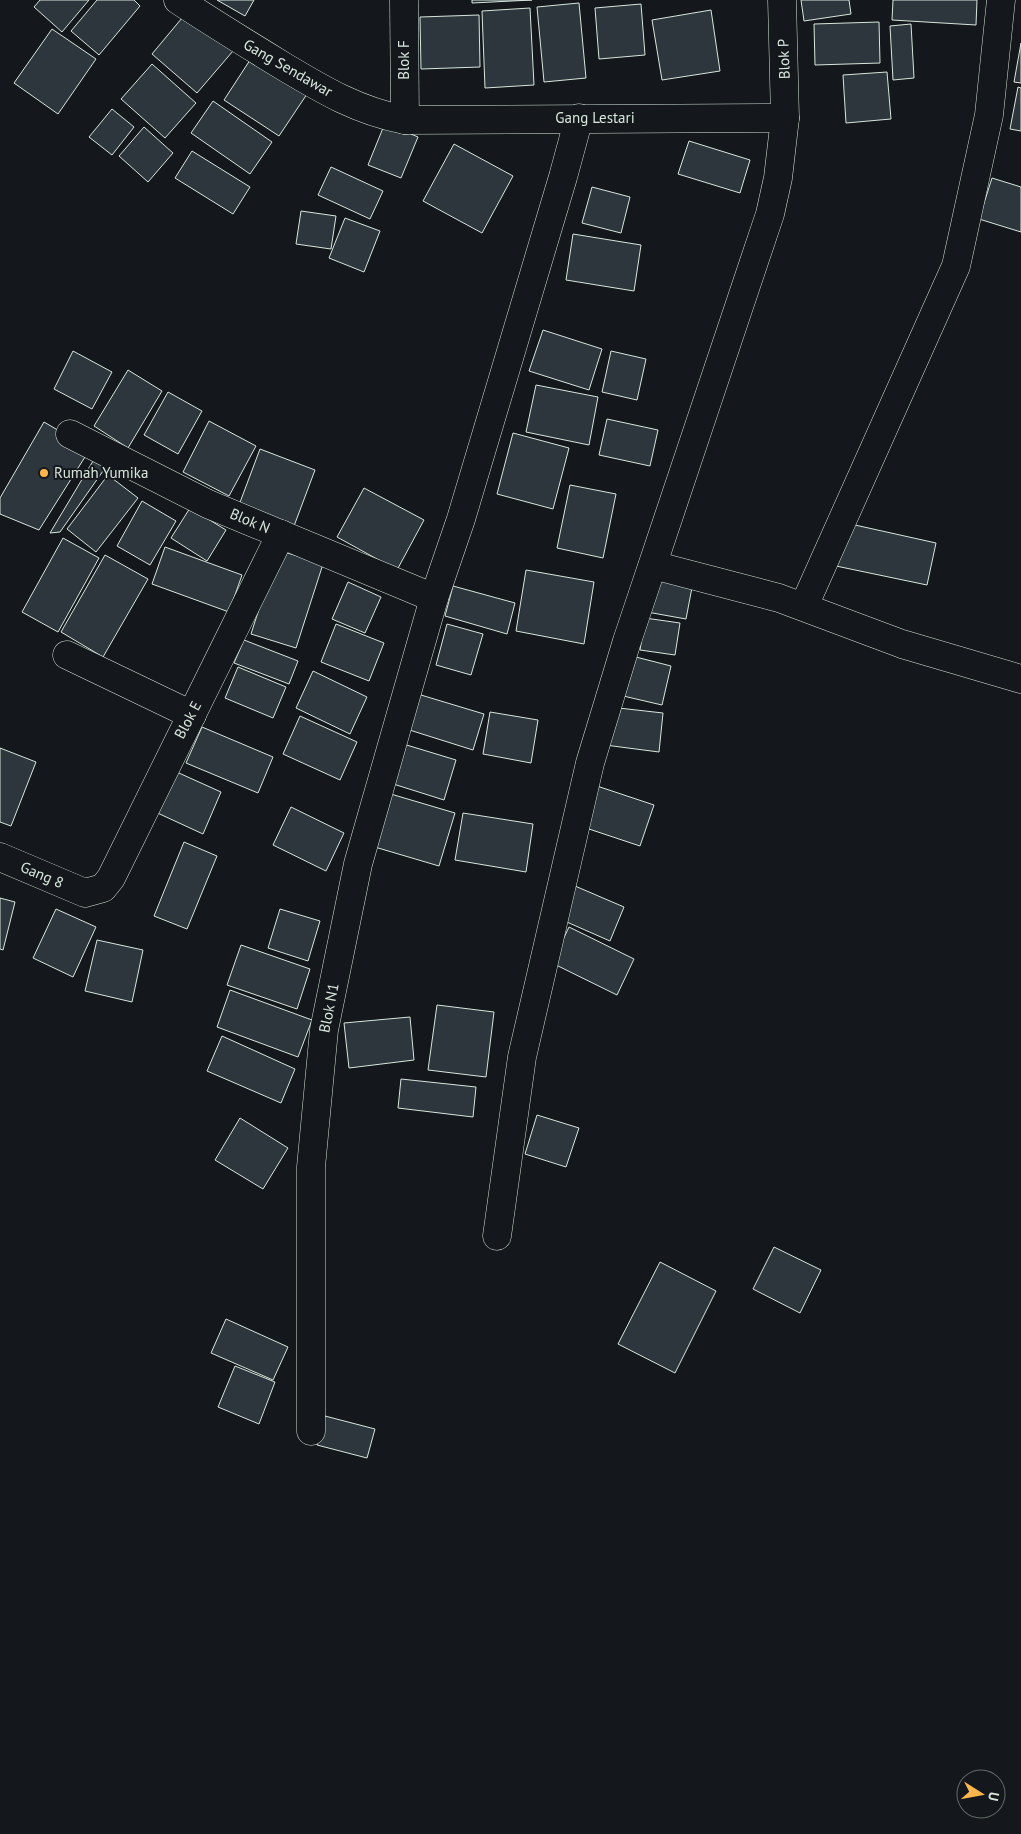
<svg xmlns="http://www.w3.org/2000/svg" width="1021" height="1834" viewBox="0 0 1021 1834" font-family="'PT Sans',sans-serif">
<rect width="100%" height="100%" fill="#14181c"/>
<g fill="#2c363c" stroke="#d8e6dc">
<path d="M40,0H89L62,32L34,7Z"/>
<path d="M97,0H134L140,6L99,55L71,31Z"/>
<path d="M217,0H254L245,16Z"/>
<path d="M472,0H532L472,3Z"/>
<path d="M801,0H849L851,14L804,21Z"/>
<path d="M893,0H977L976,25L892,20Z"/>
<path d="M579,3L586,78L544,82L537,7Z"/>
<path d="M641,4L645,55L599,59L595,8Z"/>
<path d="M530,8L534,85L485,88L482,11Z"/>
<path d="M711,10L720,71L662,80L652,20Z"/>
<path d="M187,12L233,51L197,93L152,54Z"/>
<path d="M479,15L480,67L421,69L420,17Z"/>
<path d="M879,22L880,63L815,65L814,24Z"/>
<path d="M911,24L914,78L893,80L890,26Z"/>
<path d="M52,29L96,59L58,114L14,83Z"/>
<path d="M1021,43V83L1014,82Z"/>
<path d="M252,57L307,94L279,136L224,100Z"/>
<path d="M152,64L196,103L165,138L121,99Z"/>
<path d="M887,72L891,119L846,123L843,75Z"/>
<path d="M1018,87L1021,88V131L1010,129Z"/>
<path d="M213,101L272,142L250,174L191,133Z"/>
<path d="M112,109L134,127L112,155L89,137Z"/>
<path d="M385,123L418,137L401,178L368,165Z"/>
<path d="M144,127L173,153L148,182L119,156Z"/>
<path d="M689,141L750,160L740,193L678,174Z"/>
<path d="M454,144L513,176L482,233L423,201Z"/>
<path d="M192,151L250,187L233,214L175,178Z"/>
<path d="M331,167L383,191L370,219L318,195Z"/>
<path d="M992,178L1021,187V232L979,219Z"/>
<path d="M592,187L630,197L621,233L582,223Z"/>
<path d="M301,211L336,216L331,249L296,244Z"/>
<path d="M345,218L380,231L364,272L329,258Z"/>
<path d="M573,234L641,245L634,291L566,280Z"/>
<path d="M543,330L602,349L589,390L529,371Z"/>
<path d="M73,351L112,372L92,409L54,389Z"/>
<path d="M611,351L646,359L637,400L602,392Z"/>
<path d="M128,370L162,391L128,448L94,426Z"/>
<path d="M536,385L598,397L589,445L526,432Z"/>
<path d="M168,392L202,411L178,454L144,435Z"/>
<path d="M607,419L658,430L650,466L599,455Z"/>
<path d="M209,421L256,446L229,496L183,472Z"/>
<path d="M44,422L90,449L39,530L0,514V498Z"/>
<path d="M513,433L569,448L553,509L497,494Z"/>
<path d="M260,449L315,470L294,526L239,505Z"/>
<path d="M96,456L108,464L60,532L50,533Z"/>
<path d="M108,475L138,498L96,552L67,529Z"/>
<path d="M570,485L616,494L603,558L557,548Z"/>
<path d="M364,488L424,520L397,570L337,537Z"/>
<path d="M142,501L176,521L150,565L117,546Z"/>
<path d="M190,508L226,530L207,561L171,538Z"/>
<path d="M846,523L936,543L927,585L836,566Z"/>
<path d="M63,538L99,558L58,632L22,612Z"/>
<path d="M165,547L242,575L229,612L152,584Z"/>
<path d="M278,550L323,564L296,648L251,634Z"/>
<path d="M105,555L148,579L103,657L61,632Z"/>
<path d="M526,570L594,582L584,644L516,631Z"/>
<path d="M655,575L693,582L686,619L647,612Z"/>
<path d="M348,582L381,597L365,633L332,619Z"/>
<path d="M453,586L515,603L507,634L445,616Z"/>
<path d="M645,618L680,623L675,655L640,650Z"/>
<path d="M336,624L384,643L369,681L321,662Z"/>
<path d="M447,624L483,634L471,675L436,665Z"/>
<path d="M244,640L298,661L289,684L234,663Z"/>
<path d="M628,655L671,666L662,705L619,695Z"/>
<path d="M238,667L286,687L273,718L225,698Z"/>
<path d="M313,671L367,697L350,734L296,708Z"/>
<path d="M411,692L484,714L473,750L400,727Z"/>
<path d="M610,707L663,713L659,752L605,745Z"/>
<path d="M490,712L538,720L531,763L483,754Z"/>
<path d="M300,716L357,742L340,780L283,754Z"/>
<path d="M202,727L273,757L258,793L186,763Z"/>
<path d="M400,743L456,760L444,800L387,782Z"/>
<path d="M0,748L36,762L11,826L0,822Z"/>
<path d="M170,769L221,792L203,834L151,810Z"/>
<path d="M597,786L654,805L640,846L583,827Z"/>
<path d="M384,792L455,813L439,866L368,845Z"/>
<path d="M291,807L344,833L326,871L273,845Z"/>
<path d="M463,813L533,824L526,872L455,860Z"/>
<path d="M184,842L217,856L187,929L154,916Z"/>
<path d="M575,886L624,907L610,941L560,919Z"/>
<path d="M0,898L15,902L3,950L0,949Z"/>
<path d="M56,909L96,927L73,977L33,958Z"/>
<path d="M280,909L320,921L308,961L268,948Z"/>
<path d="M569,927L634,959L617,995L552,963Z"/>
<path d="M97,940L143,950L132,1002L85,991Z"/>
<path d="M241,945L310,969L297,1009L227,985Z"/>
<path d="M230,990L312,1020L298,1057L217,1027Z"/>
<path d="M437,1005L494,1012L486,1077L428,1070Z"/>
<path d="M410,1017L414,1060L349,1068L344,1023Z"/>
<path d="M222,1036L295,1069L281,1103L207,1071Z"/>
<path d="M401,1079L476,1087L473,1117L398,1108Z"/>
<path d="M537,1115L579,1128L566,1167L525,1154Z"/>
<path d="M240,1118L288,1148L263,1189L215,1160Z"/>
<path d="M774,1247L821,1270L800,1313L753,1289Z"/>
<path d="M660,1262L716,1291L675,1373L618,1344Z"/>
<path d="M226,1319L288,1347L273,1380L211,1353Z"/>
<path d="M235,1366L275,1382L259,1424L218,1407Z"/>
<path d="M325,1416L375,1429L367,1458L317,1445Z"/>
</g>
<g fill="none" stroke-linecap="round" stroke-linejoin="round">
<defs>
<g id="street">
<path d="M178,0C213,23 247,44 283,66C323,90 358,111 405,120L785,118"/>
<path d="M404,0L405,120"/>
<path d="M70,434L208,504L434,598"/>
<path d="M653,565L779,598L902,644L1021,679"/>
<path d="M804,606L956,266L989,115L1001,0"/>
<path d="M67,655L192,715"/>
<path d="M0,857L85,893L103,888L111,878L281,534"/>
<path d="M497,1236L522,1057L590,763L627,641L770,214L778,178L785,118L782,0"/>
<path d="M311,1431V1167L324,1030L358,864L434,598L461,519L563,177L579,118"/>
</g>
</defs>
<use href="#street" stroke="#d8e6dc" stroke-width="29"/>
<use href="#street" stroke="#14181c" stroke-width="28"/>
</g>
<circle fill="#ffb74d" stroke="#14181c" stroke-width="2" cx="44" cy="473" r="5"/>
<g text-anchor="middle" stroke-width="4" stroke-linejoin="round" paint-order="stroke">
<g font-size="15" fill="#d8e6dc" stroke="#14181c">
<text transform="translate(784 59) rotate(-92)" y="5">Blok P</text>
<text transform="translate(404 60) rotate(-90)" y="5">Blok F</text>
<text transform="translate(288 68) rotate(30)" y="5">Gang Sendawar</text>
<text x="595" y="123">Gang Lestari</text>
<text transform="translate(250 521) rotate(23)" y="5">Blok N</text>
<text transform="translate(188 720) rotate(-62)" y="5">Blok E</text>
<text transform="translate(42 875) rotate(23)" y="5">Gang 8</text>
<text transform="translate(329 1008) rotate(-79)" y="5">Blok N1</text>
</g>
<g font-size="15" fill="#d8e6dc" stroke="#14181c" text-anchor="start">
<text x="54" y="478">Rumah Yumika</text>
</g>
</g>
<g transform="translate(981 1794) rotate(101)"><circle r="24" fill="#14181c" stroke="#626a69"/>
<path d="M0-4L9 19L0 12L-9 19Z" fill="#ffb74d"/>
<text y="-8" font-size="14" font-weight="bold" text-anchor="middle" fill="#d8e6dc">U</text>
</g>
</svg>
